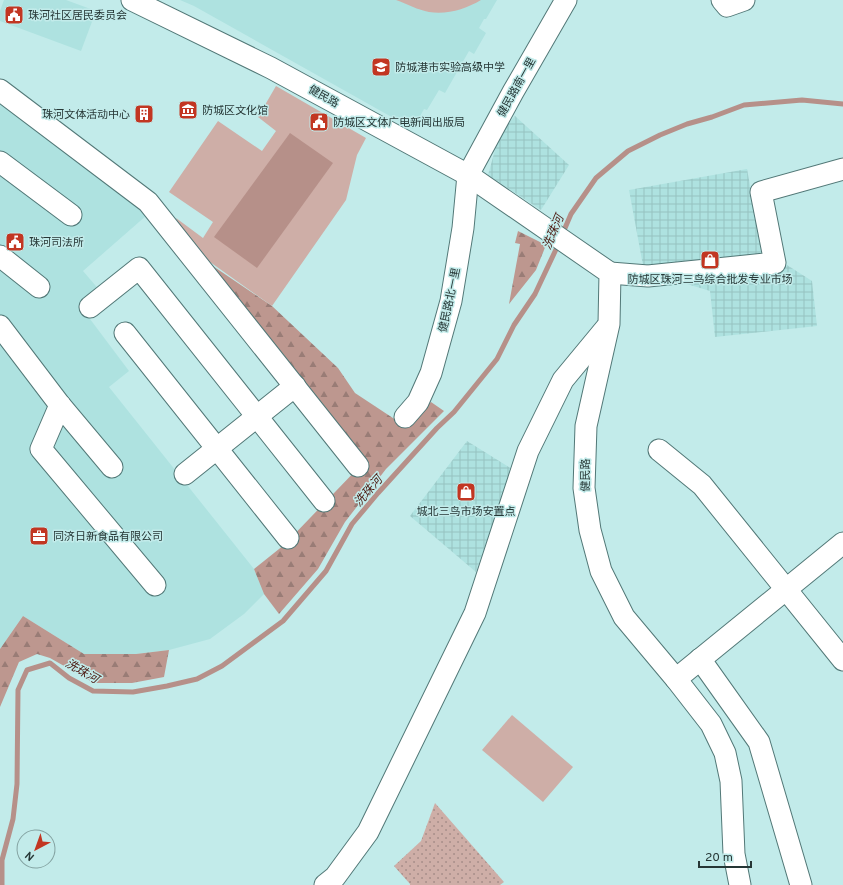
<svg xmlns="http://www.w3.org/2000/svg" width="843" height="885" viewBox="0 0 843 885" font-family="Overpass,'Noto Sans SC',sans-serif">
<defs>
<pattern id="industrial-grid" width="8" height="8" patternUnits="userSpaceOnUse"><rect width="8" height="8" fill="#aee2e0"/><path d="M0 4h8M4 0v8" fill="none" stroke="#96c2c1"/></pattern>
<pattern id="grass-dots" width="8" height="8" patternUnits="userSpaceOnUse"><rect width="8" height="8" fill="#ceaea7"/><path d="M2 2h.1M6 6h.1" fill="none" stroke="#a78e89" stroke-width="1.8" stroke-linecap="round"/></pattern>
<pattern id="forest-firs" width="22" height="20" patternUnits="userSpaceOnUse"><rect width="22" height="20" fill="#bd978f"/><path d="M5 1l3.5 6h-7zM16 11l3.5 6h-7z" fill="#997c76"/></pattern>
</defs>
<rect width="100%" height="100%" fill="#c2ebea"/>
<g fill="#aee2e0">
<path d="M4,0H66L96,11L81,51L0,21V11Z"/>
<path d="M180,0H497L486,19H484L479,28L486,33L474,54L469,51L445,93L439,90L427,110L424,109L413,129L194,6Z"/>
<path d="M0,103L12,109L127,193L147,215L83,271L101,292L81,307L129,371L109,387L254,569L264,594L244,614L210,639L169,650L136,654H84L23,616L0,649Z"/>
</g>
<g fill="url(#industrial-grid)">
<path d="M515,116L569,165L541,210L488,175L500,132Z"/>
<path d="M747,169L762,249L812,281L817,326L715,337L710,291L644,271L629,190Z"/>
<path d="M467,441L512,469L476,572L410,516Z"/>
</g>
<path fill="url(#grass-dots)" d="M435,803L504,882L500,885H410V884L394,866L421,841Z"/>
<g fill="url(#forest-firs)">
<path d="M518,231L546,245L536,270L509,304L520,244L515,243Z"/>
<path d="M207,262L272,306L338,368L355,393L405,426L431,402L444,411L386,469L345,522L318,569L279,614L264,594L254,569L284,545L361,465Z"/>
<path d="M23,616L84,654H136L169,650L164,677L132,683H94L50,658L37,654L19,662L0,707V649Z"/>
</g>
<g fill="#ceaea7">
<path d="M396,0H481C466,9 447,15 429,12C418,10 407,4 396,0Z"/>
<path d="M276,86L366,138L357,155L346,200L272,306L189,247L176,218L203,238L213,222L169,192L218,121L262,151L276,131L258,117Z"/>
<path d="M512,715L573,767L543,802L482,750Z"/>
</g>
<path fill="#b69089" d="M290,133L333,163L257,268L214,237Z"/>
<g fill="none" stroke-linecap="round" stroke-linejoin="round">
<g stroke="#b69089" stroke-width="5">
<path d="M562,235L571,214L596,178L628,151L660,135L687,124L712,117L744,105L802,100L843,104"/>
<path d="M2,885V860L13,819L17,784L18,690L27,670L50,663L69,678L93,691L133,692L167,686L197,679L222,666L283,621L326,571L352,524L378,493L437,428L454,412L497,359L514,325L535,294L559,243"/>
</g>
<defs>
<g id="minor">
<path d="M132,0L271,68L468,175L610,273L609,324L586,426L584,488L590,530L601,571L624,617L676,679L711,724L725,753L731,781L734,854L740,885"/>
<path d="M722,0L727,6L744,0"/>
<path d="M0,90L148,202L358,466"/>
<path d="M0,162L71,215"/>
<path d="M0,256L39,287"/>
<path d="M610,273L648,276L775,263L761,192L843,169"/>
<path d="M90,307L139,268L324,501"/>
<path d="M0,326L60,405L112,467"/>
<path d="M125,333L288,538"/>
<path d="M60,405L41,449L155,585"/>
<path d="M405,417L418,402L431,373L451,301L463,228L468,175L513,92L566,0"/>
<path d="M659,450L702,485L843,660"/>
<path d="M185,474L295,386"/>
<path d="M700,659L759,742L801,885"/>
<path d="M676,679L843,543"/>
<path d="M325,885L335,877L368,832L475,613L528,451L563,380L606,328"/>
</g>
</defs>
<use href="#minor" stroke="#527877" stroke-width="23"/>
<use href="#minor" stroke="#fff" stroke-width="21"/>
</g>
<defs>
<symbol id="civic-square" viewBox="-11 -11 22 22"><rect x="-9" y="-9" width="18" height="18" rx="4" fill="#c23622" stroke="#c2ebea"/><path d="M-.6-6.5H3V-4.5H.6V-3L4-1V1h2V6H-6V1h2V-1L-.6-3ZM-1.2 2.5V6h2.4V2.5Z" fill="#fff"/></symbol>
<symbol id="school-square" viewBox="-11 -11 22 22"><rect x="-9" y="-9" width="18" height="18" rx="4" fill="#c23622" stroke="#c2ebea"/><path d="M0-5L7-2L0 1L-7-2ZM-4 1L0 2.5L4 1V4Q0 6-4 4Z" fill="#fff"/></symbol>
<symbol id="museum-square" viewBox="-11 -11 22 22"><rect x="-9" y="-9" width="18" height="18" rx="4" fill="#c23622" stroke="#c2ebea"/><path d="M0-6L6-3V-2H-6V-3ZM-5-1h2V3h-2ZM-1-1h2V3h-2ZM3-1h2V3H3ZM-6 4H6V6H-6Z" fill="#fff"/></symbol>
<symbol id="building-square" viewBox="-11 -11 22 22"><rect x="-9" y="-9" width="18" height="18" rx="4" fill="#c23622" stroke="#c2ebea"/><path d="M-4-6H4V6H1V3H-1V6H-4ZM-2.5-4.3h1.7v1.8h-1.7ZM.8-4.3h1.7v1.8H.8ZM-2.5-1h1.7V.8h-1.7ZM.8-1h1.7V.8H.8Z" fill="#fff"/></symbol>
<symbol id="shop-square" viewBox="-11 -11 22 22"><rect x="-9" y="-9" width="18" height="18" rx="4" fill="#c23622" stroke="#c2ebea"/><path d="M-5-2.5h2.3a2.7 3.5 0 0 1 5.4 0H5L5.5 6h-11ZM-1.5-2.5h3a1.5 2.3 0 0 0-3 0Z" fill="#fff"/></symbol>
<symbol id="office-square" viewBox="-11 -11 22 22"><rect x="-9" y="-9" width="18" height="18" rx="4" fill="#c23622" stroke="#c2ebea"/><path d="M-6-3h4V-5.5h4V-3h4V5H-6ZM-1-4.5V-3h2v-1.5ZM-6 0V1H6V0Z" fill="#fff"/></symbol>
</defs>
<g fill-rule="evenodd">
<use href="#civic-square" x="3" y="4" width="22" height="22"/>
<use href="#school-square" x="370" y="56" width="22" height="22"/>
<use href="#museum-square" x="177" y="99" width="22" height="22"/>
<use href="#building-square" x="133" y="103" width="22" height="22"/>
<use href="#civic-square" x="308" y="111" width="22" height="22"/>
<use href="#civic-square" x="4" y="231" width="22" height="22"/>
<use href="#shop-square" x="699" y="249" width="22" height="22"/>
<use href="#shop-square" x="455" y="481" width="22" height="22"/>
<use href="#office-square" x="28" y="525" width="22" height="22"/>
</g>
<g text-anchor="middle" stroke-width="3" stroke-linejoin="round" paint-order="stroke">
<g font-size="11" fill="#263736" stroke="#c2ebea" text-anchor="start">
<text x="28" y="19">珠河社区居民委员会</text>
<text x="395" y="71">防城港市实验高级中学</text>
<text x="202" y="114">防城区文化馆</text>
<text x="130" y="118" text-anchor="end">珠河文体活动中心</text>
<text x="333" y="126">防城区文体广电新闻出版局</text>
<text x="29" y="246">珠河司法所</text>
<text x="710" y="283" text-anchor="middle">防城区珠河三鸟综合批发专业市场</text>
<text x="466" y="515" text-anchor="middle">城北三鸟市场安置点</text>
<text x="53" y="540">同济日新食品有限公司</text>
</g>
<g font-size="11" fill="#263736" stroke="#c2ebea">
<text transform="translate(516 87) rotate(-61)" y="4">健民路南一里</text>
<text transform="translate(324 96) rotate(29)" y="4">健民路</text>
<text transform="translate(449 300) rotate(-78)" y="4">健民路北一里</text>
<text transform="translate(585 475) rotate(-90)" y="4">健民路</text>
</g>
<g font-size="12" font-style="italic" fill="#4e1c14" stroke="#c2ebea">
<text transform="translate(553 232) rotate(-67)" y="4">洗珠河</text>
<text transform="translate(368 491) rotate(-49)" y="4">洗珠河</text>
<text transform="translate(82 671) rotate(30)" y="4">洗珠河</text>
</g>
</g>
<g transform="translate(36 849) rotate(221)"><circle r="19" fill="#c2ebea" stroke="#84a3a2"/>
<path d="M0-3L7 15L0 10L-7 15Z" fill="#c23622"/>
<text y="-6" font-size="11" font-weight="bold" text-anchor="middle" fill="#263736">N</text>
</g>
<path d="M699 861v6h52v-6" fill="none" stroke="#263736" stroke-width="2"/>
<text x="705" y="861" font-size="12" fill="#263736" stroke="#c2ebea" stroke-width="3" paint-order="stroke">20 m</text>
</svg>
